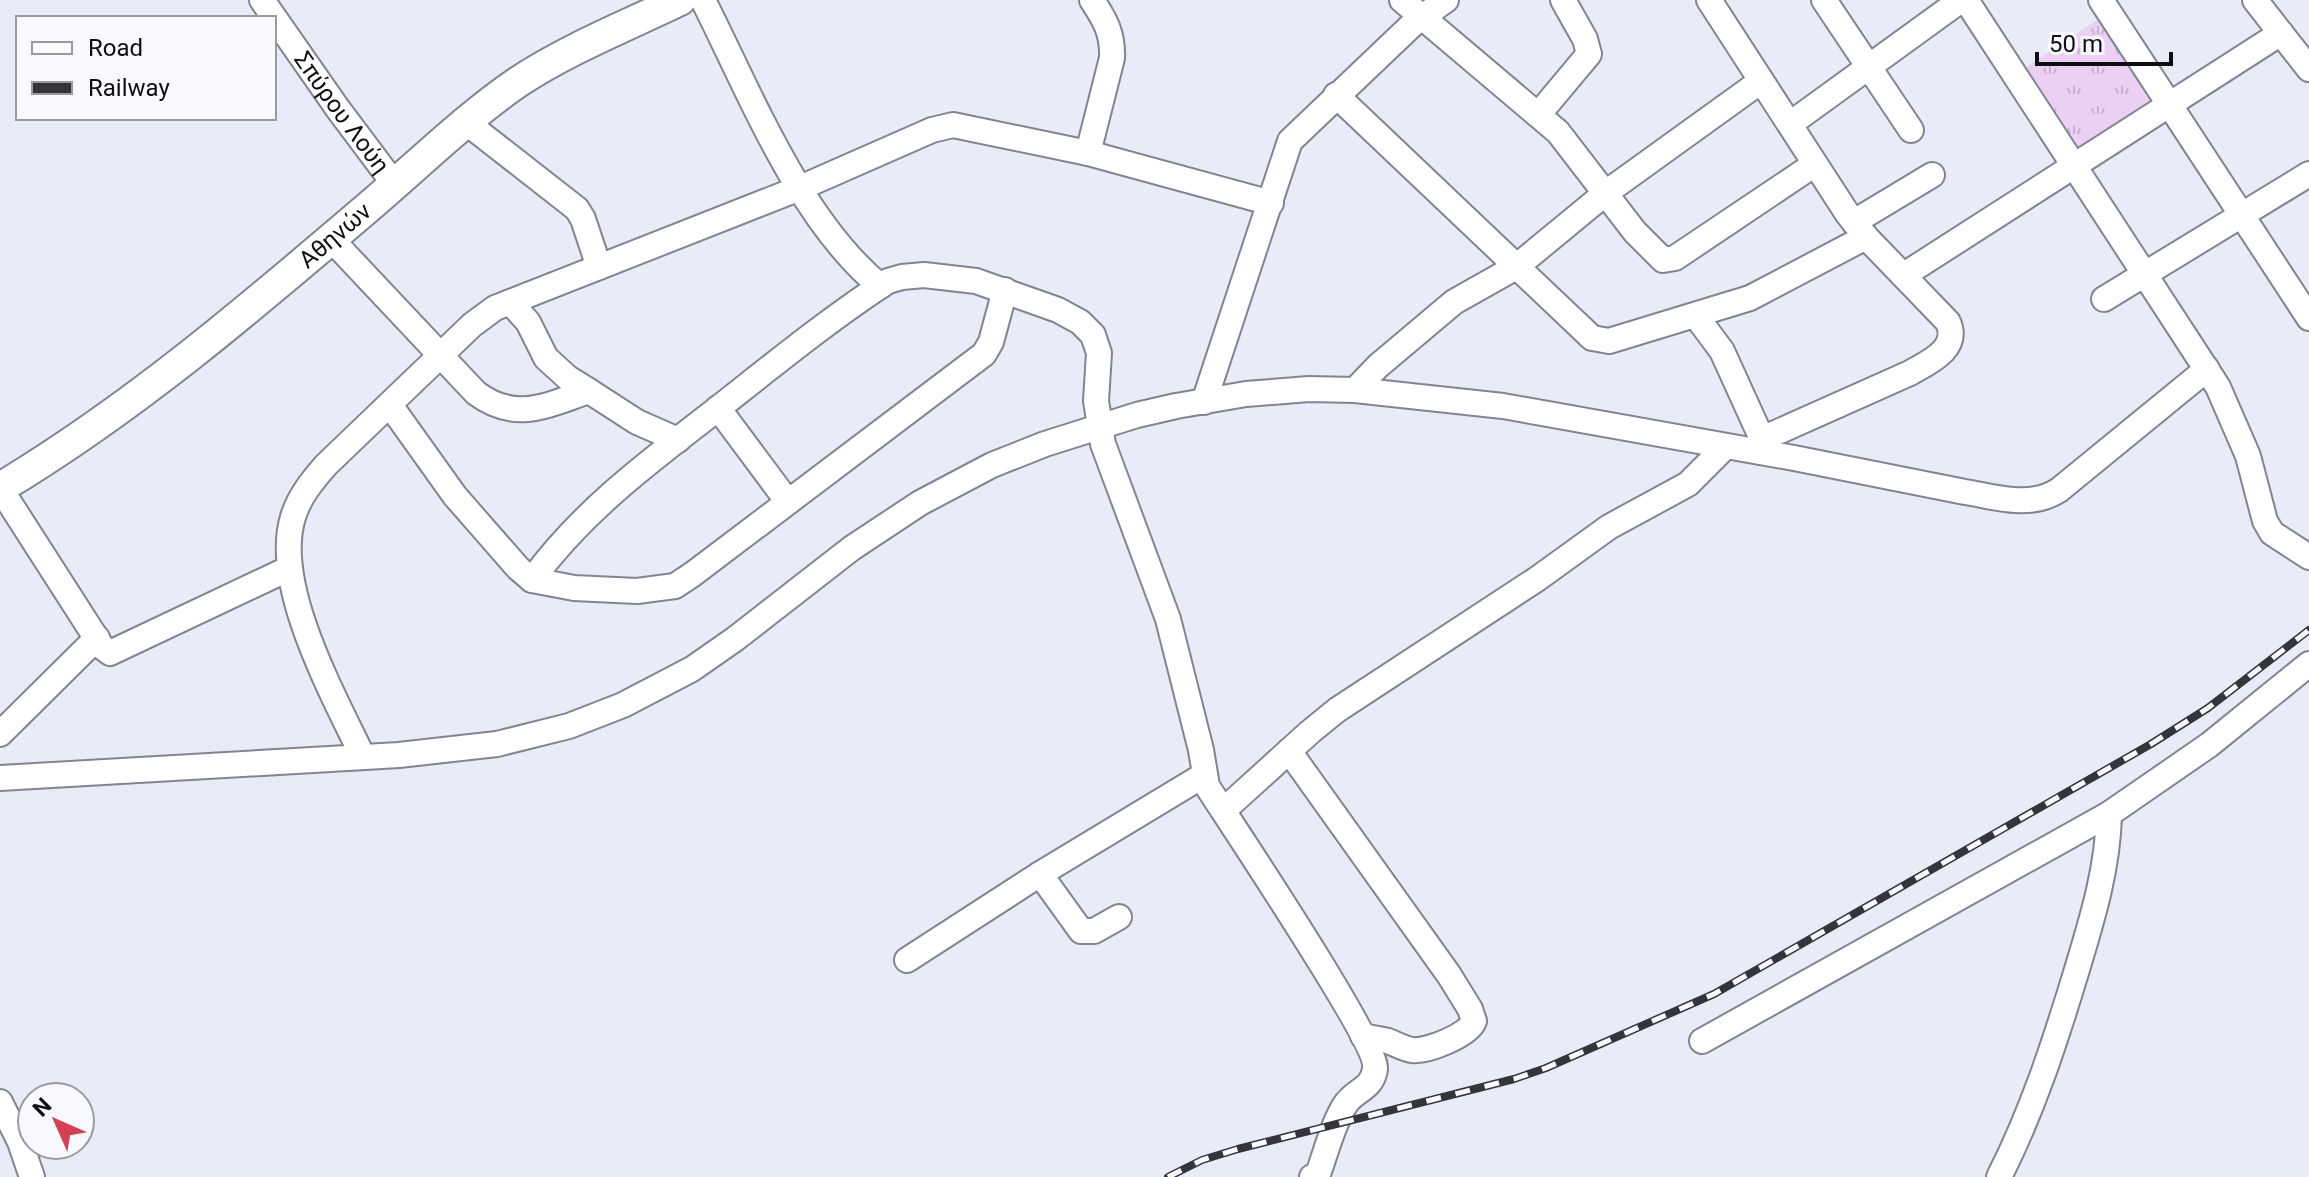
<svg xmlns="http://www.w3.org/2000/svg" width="2309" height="1177" viewBox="0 0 2309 1177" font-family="Roboto,sans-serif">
<defs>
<pattern id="park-tufts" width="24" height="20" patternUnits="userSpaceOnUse" patternTransform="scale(2)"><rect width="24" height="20" fill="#ecd0f3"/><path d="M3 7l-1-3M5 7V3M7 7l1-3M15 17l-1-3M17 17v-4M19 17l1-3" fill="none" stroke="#c9b1cf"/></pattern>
</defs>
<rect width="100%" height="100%" fill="#eaebf9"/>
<path fill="url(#park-tufts)" d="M2100,18L2153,104L2078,152L2025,68Z"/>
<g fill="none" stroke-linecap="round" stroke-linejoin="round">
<defs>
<g id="minor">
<path id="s1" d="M262,0L338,109L395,185"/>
<path d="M703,0C750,93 799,219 880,286"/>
<path d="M1402,0L1558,132L1635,232L1663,260L1675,258L1815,164"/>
<path d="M1709,0L1847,213L1866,237L1948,322C1960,349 1929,362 1910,373L1762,439"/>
<path d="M1824,0L1911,130"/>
<path d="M1966,0L2218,387L2248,456L2265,521L2272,533L2309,557"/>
<path d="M2101,0L2309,318"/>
<path d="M2255,0L2309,69"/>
<path d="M1336,95L1592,338L1609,341L1750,298L1866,237"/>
<path d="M1538,115L1589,54L1585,39L1563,0"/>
<path d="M467,123L577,209L583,219L599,267"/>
<path d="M1790,124L1961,0"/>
<path d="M1088,153L1112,58C1113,33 1105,20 1092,0"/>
<path d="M1854,222L1932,175"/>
<path d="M331,239L476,393C516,423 547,405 589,391L637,422L678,440"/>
<path d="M1904,275L2281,33"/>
<path d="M2104,299L2309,174"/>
<path d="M510,302L528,322L546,358L568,378L589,391"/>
<path d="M1696,316L1722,351L1762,439L1761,452"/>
<path d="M1355,390L1378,366L1454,302L1516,267L1607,192L1761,81"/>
<path d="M1204,402L1290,141L1414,23L1446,0"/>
<path d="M390,405L455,496L518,568L532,580L574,588L637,591L675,586L693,574L984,354L991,342L1005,290"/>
<path d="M718,408L788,502"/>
<path d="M0,488L102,647L110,653L290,568"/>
<path d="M532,580C582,511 650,461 716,410C772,366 828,320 888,281L902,277L924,275L976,281L1058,310L1080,322L1093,335L1099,353L1096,401L1103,444L1168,619L1201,750L1207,786C1230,822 1379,1044 1375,1069C1372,1090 1354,1090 1345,1105C1334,1121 1325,1155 1318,1174L1312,1177"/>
<path d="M0,734L97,638"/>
<path d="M1289,751L1449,975L1470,1009L1474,1021C1469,1035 1427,1052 1412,1050C1404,1049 1396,1044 1388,1041C1380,1039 1371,1038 1363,1036"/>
<path d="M362,755C333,694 272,585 293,517C299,497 312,481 326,465L472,325L495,308L800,188L932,130L953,125L1088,153L1271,203"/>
<path d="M0,778L399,755L497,744L569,726L623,705L692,669L735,639L852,548L920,503L992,465L1045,444L1137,415L1176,406L1246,394L1309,389L1355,390L1503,406L1794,458L1965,492C1997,497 2030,509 2059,490L2207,369"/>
<path d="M1224,810L1310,732L1337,710L1537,579L1609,527L1688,484L1725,447"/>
<path d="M1040,874L1081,931H1094L1119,917"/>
<path d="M907,960L1040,874L1204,775"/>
<path d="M1702,1041L2109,814L2209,745L2309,664"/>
<path d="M0,1102L20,1142L32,1177"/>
<path d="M1999,1177C2032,1112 2054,1045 2075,976C2091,923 2108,870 2109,814"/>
</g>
<g id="major">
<path id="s2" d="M0,488C132,409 249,309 365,210C416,167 464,119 518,82C568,49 626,26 680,0"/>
</g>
</defs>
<use href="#minor" stroke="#828490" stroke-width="28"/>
<use href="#major" stroke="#828490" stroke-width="34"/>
<use href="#minor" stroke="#fff" stroke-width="24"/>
<use href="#major" stroke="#fff" stroke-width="30"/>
<defs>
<path id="rail" d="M1168,1177L1202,1160L1238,1149L1514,1079L1546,1068L1714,994L2151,744L2208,708L2309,630"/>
</defs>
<use href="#rail" stroke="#34343b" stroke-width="8"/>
<use href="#rail" stroke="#f8f9ff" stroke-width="5" stroke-dasharray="15" stroke-linecap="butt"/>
</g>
<g text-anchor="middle" stroke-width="8" stroke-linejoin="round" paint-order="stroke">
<g font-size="24" fill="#0e0e13" stroke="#f8f9ff">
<text dy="8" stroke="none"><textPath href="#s1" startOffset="138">Σπύρου Λούη</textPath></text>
<text dy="8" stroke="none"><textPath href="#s2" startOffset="420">Αθηνών</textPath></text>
</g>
</g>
<rect x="16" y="16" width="260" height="104" fill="#f8f9ff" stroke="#9a9ba1" stroke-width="2"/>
<rect x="32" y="42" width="40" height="12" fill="#ffffff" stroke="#9a9ba1" stroke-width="2"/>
<text x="88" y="56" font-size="24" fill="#0e0e13">Road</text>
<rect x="32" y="82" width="40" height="12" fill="#34343b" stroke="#9a9ba1" stroke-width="2"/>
<text x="88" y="96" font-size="24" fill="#0e0e13">Railway</text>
<g transform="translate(56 1121) rotate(315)"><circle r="38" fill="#f8f9ff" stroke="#9a9ba1" stroke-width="2"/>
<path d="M0-6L14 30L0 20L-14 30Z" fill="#d24252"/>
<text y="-12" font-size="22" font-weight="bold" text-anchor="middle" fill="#0e0e13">N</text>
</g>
<path d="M2037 52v12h134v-12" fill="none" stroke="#0e0e13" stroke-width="4"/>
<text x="2049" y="52" font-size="24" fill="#0e0e13" stroke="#f8f9ff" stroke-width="6" paint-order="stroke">50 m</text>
</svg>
